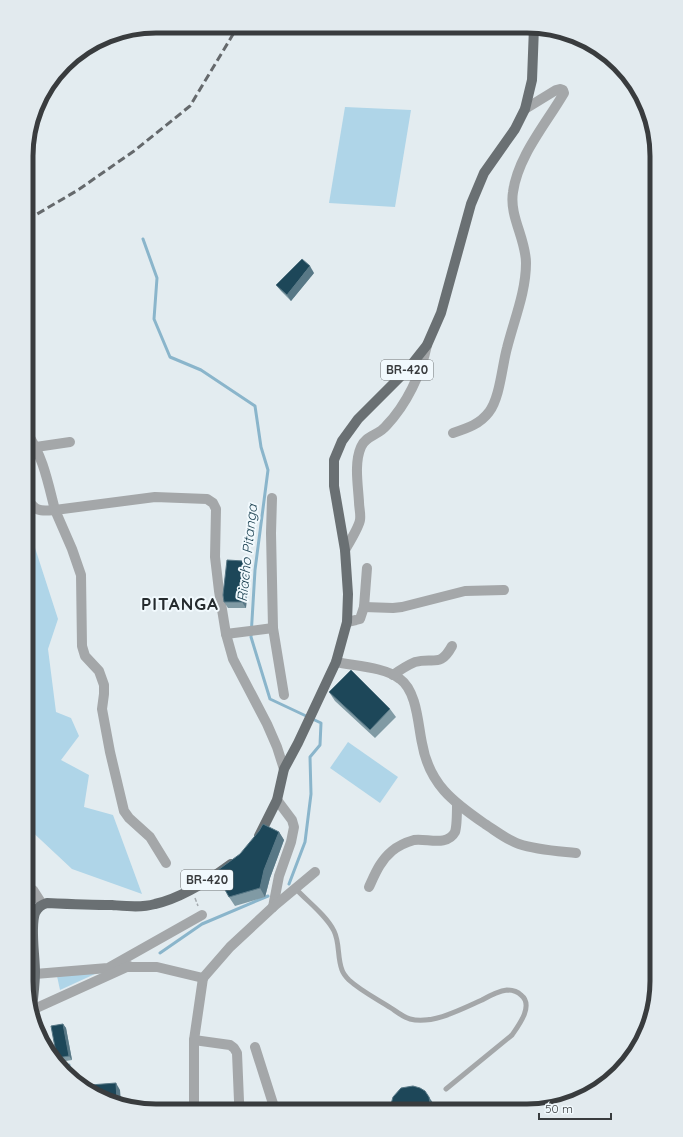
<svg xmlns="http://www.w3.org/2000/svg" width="683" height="1137" viewBox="0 0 683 1137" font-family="Quicksand,sans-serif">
<rect width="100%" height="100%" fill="#e3ecf0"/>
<g fill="#afd5e8">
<path d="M345,107L411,110L395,207L329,203Z"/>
<path d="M27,523L58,619L48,649L56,712L71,718L79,736L61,760L89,775L84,807L113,815L142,894L72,869L26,826Z"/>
<path d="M348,742L398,777L380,803L330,768Z"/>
<path d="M108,968L60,990L57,976Z"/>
</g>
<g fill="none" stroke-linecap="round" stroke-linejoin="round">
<g stroke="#8ab5cb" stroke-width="3">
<path d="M143,239L157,278L154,319L170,357L201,370L255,406L261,447L268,470L255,570L251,637L270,699L321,723L320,745L310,757L311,794L305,842L289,884"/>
<path d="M160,953L202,924L268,896"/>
<path d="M69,1065L70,1075"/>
</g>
<path stroke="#a5abaf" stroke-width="1.5" stroke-dasharray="4 2" stroke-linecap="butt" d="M195,898L198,906"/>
<path stroke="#a4a7a9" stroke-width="5" d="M296,889C308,902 326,915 334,931C340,943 337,957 342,970C343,973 346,977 349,980C361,991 377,999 391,1008C397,1012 403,1017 410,1019C432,1025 462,1009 482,1000C489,996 499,991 507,990C513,990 517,991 521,995C534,1005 519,1025 512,1035L446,1089"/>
<g stroke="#a4a7a9" stroke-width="10">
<path d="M453,433C468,428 480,424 489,412C500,398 502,366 507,348C514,320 526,292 526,263C526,239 509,216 513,192C518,156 546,124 564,93L563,90L560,89L556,90L525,109"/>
<path d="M36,447L70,442"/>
<path d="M272,498L271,533L273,628L284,695"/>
<path d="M27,499C37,512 39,511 55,510C48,483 43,456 27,433"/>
<path d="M345,550C349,543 359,527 360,520C361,514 359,508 359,502C358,485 354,463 361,447C365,436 379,435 386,426C407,404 421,374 427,345"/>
<path d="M364,607L393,608L402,607L465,591L504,590"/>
<path d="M347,622L356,620L360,619L364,607L367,568"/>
<path d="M226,634L273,628"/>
<path d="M336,662C355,666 385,667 400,679C417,691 418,725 422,743C429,784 453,802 485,824C496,831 507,840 519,844C537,850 557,851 576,853"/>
<path d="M393,675C400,670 408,665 415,662C434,657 440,668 452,646"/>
<path d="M166,863L150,837L129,818L124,811L110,752L102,709L104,694V685L99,671L85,656L82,646L81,575L72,549L55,510L155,497L207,499L213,503L216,509L215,557L219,591L226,634L233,659L267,724L277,747L284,769"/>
<path d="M26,886L33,890L42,904"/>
<path d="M369,887C375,874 380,861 392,851C398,846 407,842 414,840C427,838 447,847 455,832C457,826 457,811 457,804"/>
<path d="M273,907L279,876L291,842L294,827L292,820L277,800"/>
<path d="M123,967H157L203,978"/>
<path d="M35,974L108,968L202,915"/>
<path d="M203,978L230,947L273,907L315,872"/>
<path d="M32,1010L129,966"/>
<path d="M194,1040L230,1045L234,1048L237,1053L239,1101L240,1110"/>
<path d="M255,1047L275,1110"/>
<path d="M194,1110V1040L203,978"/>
</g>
<g stroke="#6a7073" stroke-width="10">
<path d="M259,836L277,800L284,769L298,743L336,662L347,622L348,594L345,550L334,486V460L342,441L358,419L408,369L427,345L441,313L471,204L484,173L515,129L525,109L532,80L534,27"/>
<path d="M32,1010C33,997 35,984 35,972C35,955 30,927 35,913C38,907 41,905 47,903C68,904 90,905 112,905C125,906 141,908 155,904C182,898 208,881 231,864"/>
</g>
<path stroke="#65696c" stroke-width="3" stroke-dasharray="8 4" stroke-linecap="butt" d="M27,220L78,190L134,151L190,106L238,26"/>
</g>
<g fill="#809aa4">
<path d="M314,273L291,301L281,291L276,285Z"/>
<path d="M244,561L249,567L246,608H228L224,602Z"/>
<path d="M329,692L390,709L396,717L375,738L335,701Z"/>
<path d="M279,832L284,840L270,878L265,897L235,906L229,897L227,886Z"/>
<path d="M63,1024L66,1028L72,1060L60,1062L57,1057Z"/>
</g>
<g fill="#587886">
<path d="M310,266L314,273L291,301L287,295Z"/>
<path d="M244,561L249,567L246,608L242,602Z"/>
<path d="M279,832L284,840L270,878L265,897L260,888L264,870Z"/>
<path d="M63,1024L66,1028L72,1060L69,1056Z"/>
<path d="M116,1083L120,1090L121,1102L117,1100Z"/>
<path d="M429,1097L433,1103L435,1111H430Z"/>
</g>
<g fill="#1d4759" stroke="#587886">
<path d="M302,259L310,266L287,295L276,285Z"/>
<path d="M227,560L244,561L242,602H224L223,595Z"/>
<path d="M351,670L390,709L370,730L329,692Z"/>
<path d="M263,824L279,832L264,870L260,888L229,897L224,888L227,886L218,870L240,854L259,831Z"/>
<path d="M63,1024L69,1056L57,1058L51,1026Z"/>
<path d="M116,1083L117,1100L90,1090V1085Z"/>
<path d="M413,1086L420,1088L425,1091L429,1097L430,1103V1111H392L391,1104L393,1097L401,1088Z"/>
</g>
<g text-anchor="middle" stroke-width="4" stroke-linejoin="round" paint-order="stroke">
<g fill="#f1f9fd" stroke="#707577" stroke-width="1">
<rect x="381" y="360" width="52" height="20" rx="3"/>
<rect x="181" y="870" width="52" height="20" rx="3"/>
</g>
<g font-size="12" font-weight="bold" fill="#393c3e">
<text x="407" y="374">BR-420</text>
<text x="207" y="884">BR-420</text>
</g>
<g font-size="14" font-style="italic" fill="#153b4b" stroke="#f1f9fd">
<text transform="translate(247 553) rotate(-84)" y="5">Riacho Pitanga</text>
</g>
<g font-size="17" font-weight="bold" letter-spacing="1" fill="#252b2e" stroke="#f1f9fd">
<text x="180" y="610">PITANGA</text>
</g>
</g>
<path d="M0 0H683V1137H0ZM156 33H527A123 123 0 0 1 650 156V981A123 123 0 0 1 527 1104H156A123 123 0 0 1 33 981V156A123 123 0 0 1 156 33Z" fill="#e2eaee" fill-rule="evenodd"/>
<path fill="none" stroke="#393c3e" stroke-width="5" d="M156 33H527A123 123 0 0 1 650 156V981A123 123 0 0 1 527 1104H156A123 123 0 0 1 33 981V156A123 123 0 0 1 156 33Z"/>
<path d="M539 1113v6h72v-6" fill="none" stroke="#393c3e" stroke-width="2"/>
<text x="545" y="1113" font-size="12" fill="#393c3e" stroke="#f1f9fd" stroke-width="3" paint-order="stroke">50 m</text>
</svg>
